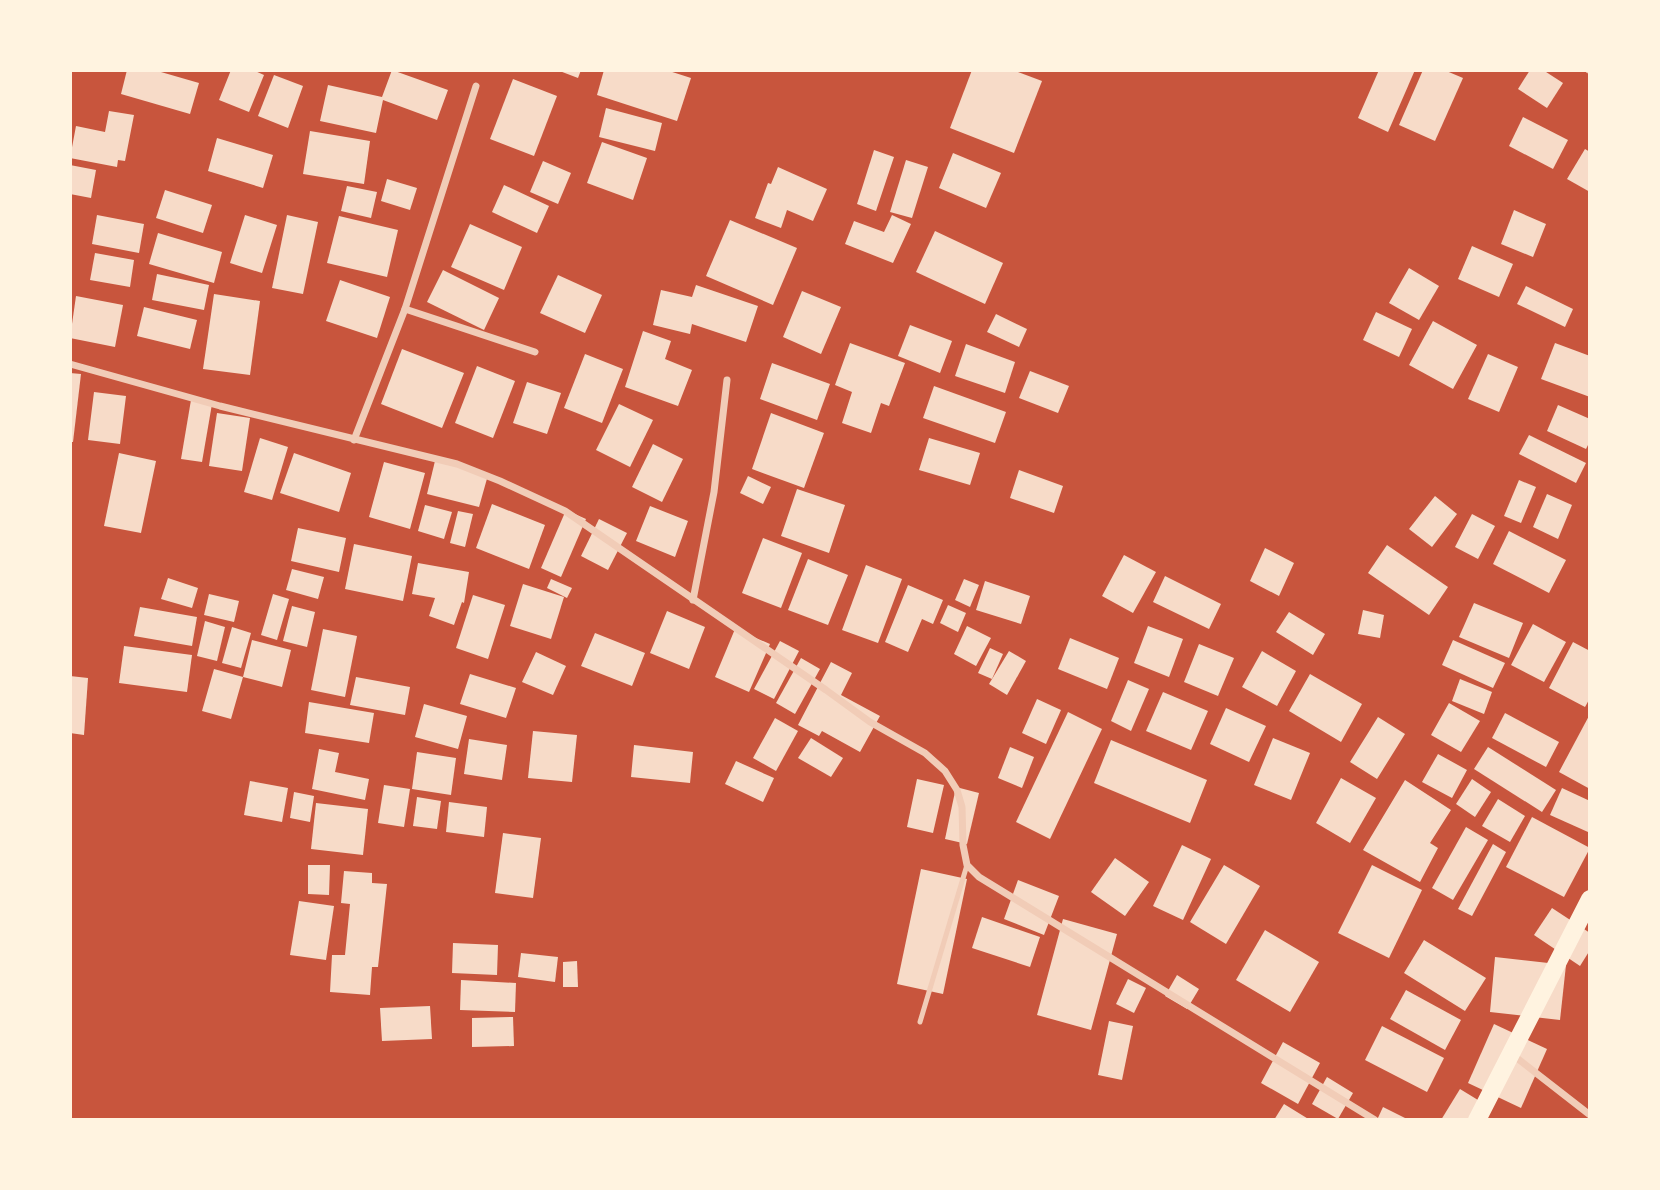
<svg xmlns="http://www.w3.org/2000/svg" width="1660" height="1190" viewBox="0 0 1660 1190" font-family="'PT Serif',serif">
<rect width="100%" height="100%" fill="#c8553d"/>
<g fill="#f7dbc8">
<path d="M127,70H154L199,83L190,114L121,94Z"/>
<path d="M231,70H253L264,75L249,112L219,100Z"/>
<path d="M392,70L448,90L437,120L383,100L376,133L320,121L328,85L382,97Z"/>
<path d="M557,70H581L578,78Z"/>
<path d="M604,70H666L691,78L677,121L597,95Z"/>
<path d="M972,70H1013L1042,81L1014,153L950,128Z"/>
<path d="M1379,70H1415L1388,132L1358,118Z"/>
<path d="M1423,70H1444L1463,78L1435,141L1399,125Z"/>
<path d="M1530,70H1543L1563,83L1547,108L1518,89Z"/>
<path d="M274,75L303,86L288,128L258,116Z"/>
<path d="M513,79L557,96L534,156L490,139Z"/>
<path d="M606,108L662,123L655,151L599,137Z"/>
<path d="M109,111L134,115L125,161L118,160L117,167L70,158L76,126L105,132Z"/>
<path d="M1523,117L1568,140L1553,169L1509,146Z"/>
<path d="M310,131L370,141L364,184L303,174Z"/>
<path d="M217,138L273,155L263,188L208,171Z"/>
<path d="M602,142L647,158L633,200L587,183Z"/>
<path d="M1585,149L1590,152V192L1567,179Z"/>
<path d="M874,150L894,157L876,211L857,204Z"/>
<path d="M953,153L1001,173L986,208L939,188Z"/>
<path d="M906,160L928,167L912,218L890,212Z"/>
<path d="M543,161L571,173L558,204L530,192Z"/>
<path d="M70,165L96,170L91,198L70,194Z"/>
<path d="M778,167L827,189L813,221L787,210L781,228L755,218L768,183L771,184Z"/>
<path d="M387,179L417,188L410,210L381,201Z"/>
<path d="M504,185L549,206L537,233L492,212Z"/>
<path d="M347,186L377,192L371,218L341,211Z"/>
<path d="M165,190L212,205L203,233L156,218Z"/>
<path d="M1514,210L1546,224L1533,257L1501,244Z"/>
<path d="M97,215L144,224L139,253L92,244Z"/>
<path d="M245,215L277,225L262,273L230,263Z"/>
<path d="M287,215L318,222L303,294L272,288Z"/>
<path d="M892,215L911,224L893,263L845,244L854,221L884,232Z"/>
<path d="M339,216L398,230L387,277L327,263Z"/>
<path d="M730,220L797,248L773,305L706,276Z"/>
<path d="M470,224L522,247L504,290L451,267Z"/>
<path d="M935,231L1003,263L985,304L916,272Z"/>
<path d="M158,233L222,252L214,283L149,264Z"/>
<path d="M1472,246L1513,264L1499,297L1458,279Z"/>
<path d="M95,253L134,260L130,287L90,280Z"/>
<path d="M1409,268L1439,286L1419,320L1389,303Z"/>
<path d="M443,270L499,298L484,330L427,302Z"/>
<path d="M157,274L209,285L204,310L152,300Z"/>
<path d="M558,275L602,295L585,333L540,313Z"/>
<path d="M340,280L390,297L377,338L326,321Z"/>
<path d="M696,285L758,306L746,342L692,324L690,334L653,325L661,290L692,297Z"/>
<path d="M1526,286L1573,309L1565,327L1517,304Z"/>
<path d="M802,291L841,307L821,354L783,337Z"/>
<path d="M214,294L260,301L250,375L203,369Z"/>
<path d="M76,296L123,305L115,347L70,338Z"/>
<path d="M144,307L197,320L190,349L137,336Z"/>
<path d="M1376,312L1412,329L1399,357L1363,340Z"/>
<path d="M996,314L1027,329L1019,347L987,332Z"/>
<path d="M1433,321L1477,345L1453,389L1409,365Z"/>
<path d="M910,325L952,341L940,373L898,356Z"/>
<path d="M643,331L671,341L665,359L692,370L678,406L625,387Z"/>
<path d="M850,343L905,363L889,406L881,403L871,433L842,423L852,392L835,385Z"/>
<path d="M1555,343L1590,356V397L1541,379Z"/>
<path d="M966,344L1015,362L1005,393L955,376Z"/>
<path d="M402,349L464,373L442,428L381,404Z"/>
<path d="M585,354L623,369L602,423L564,408Z"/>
<path d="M1488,354L1518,367L1499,412L1468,399Z"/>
<path d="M772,363L830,384L817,420L760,399Z"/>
<path d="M477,366L515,381L493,438L455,423Z"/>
<path d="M1030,371L1069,386L1058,413L1019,398Z"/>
<path d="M70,373L81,374L73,442H70Z"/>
<path d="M527,382L561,393L547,434L513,423Z"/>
<path d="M934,386L1006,412L995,443L923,418Z"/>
<path d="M94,392L126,396L120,444L88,440Z"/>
<path d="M191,400L212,404L202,462L181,459Z"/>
<path d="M619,404L653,420L630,467L596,450Z"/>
<path d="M1558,405L1590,419V441L1586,449L1547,431Z"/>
<path d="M217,413L250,418L242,471L209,466Z"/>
<path d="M771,413L824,433L804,488L752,469Z"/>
<path d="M1529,435L1586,463L1576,483L1519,454Z"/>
<path d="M260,438L288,447L272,500L244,492Z"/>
<path d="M929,438L980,453L970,485L919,470Z"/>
<path d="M653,444L683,459L662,502L632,487Z"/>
<path d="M119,453L156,461L141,533L104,526Z"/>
<path d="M294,453L351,473L339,512L280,493Z"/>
<path d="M435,461L488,475L479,507L427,494Z"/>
<path d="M384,462L425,473L410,529L369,517Z"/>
<path d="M1019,470L1063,486L1054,513L1010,498Z"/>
<path d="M748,476L771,487L763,504L740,493Z"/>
<path d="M1519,480L1536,487L1521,523L1504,516Z"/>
<path d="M797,489L845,505L829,553L781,536Z"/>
<path d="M1547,494L1572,505L1558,539L1533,527Z"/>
<path d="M1435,496L1457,514L1432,547L1409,529Z"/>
<path d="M492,504L545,525L529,569L476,548Z"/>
<path d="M425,505L452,512L444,539L418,531Z"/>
<path d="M650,506L688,521L675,557L636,541Z"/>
<path d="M566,510L586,519L561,577L541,568Z"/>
<path d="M458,511L473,514L465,547L450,543Z"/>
<path d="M1472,514L1495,526L1478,559L1455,547Z"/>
<path d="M599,519L627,533L608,570L581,556Z"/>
<path d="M298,528L346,538L339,572L291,561Z"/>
<path d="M1509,531L1566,560L1549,593L1493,564Z"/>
<path d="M763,538L802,553L781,608L742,593Z"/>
<path d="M354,544L412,556L403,601L345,589Z"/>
<path d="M1387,545L1448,587L1429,615L1368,573Z"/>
<path d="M1265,548L1294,563L1279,596L1250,581Z"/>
<path d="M1124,555L1156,572L1133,613L1102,596Z"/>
<path d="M808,559L848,575L828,625L788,610Z"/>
<path d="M418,563L469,572L464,603L462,602L454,625L429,616L435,598L412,594Z"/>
<path d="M866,565L902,579L878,643L842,630Z"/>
<path d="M292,569L324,577L318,599L286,590Z"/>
<path d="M1165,576L1221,604L1209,629L1153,602Z"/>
<path d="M168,578L198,588L192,608L161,599Z"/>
<path d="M551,579L572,588L567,598L547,588Z"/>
<path d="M964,579L979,585L970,607L955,600Z"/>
<path d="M985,581L1030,596L1021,624L976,610Z"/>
<path d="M523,584L564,597L551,639L510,626Z"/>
<path d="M908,585L943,600L933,624L922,619L908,652L885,642Z"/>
<path d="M209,594L239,601L234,622L204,615Z"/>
<path d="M273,594L289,599L277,640L261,635Z"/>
<path d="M473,595L505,605L488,659L456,648Z"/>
<path d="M1474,603L1523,623L1509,658L1459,637Z"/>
<path d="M948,605L966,613L958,632L940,623Z"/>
<path d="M292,606L315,612L307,647L283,641Z"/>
<path d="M140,607L197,617L192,646L134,636Z"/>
<path d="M1363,610L1384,615L1380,638L1358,634Z"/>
<path d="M667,611L705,627L689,669L650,653Z"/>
<path d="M1289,612L1325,634L1313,655L1276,632Z"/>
<path d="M205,621L225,627L217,661L197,656Z"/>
<path d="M1533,624L1566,642L1544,682L1511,665Z"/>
<path d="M967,626L991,638L976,666L954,654Z"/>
<path d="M1148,626L1183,639L1169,677L1134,663Z"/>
<path d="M232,627L251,633L241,668L222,663Z"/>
<path d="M323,629L357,636L345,697L311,690Z"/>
<path d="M735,629L770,644L749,692L715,677Z"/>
<path d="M595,633L645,653L632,686L581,666Z"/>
<path d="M1070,638L1119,658L1107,689L1058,669Z"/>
<path d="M252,640L291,650L282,687L243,677L231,719L202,711L214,669L243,677Z"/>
<path d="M1453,640L1505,663L1493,688L1442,665Z"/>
<path d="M780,641L799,651L774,699L754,689Z"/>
<path d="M1573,642L1590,651V698L1585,707L1549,688Z"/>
<path d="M1199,644L1234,658L1218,696L1184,682Z"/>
<path d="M124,646L192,655L187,692L119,683Z"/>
<path d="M990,648L1003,654L992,679L978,673Z"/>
<path d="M1009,651L1026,661L1007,695L989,684Z"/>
<path d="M1262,651L1296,671L1277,706L1242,687Z"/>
<path d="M536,652L566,666L553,695L522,682Z"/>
<path d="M801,658L820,669L795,714L776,703Z"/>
<path d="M831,662L852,673L841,695L880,716L860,752L822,731L819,736L798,725Z"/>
<path d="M470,674L516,688L506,718L460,704Z"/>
<path d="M1310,674L1362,704L1341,742L1289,711Z"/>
<path d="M70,676L88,678L84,735L70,733Z"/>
<path d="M356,677L410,687L405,715L350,705Z"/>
<path d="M1460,679L1492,692L1484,714L1452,701Z"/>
<path d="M1128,680L1149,689L1131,731L1111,721Z"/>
<path d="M1163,692L1208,711L1191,750L1146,731Z"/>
<path d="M1037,699L1061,710L1046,744L1022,733Z"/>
<path d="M309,702L374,713L369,743L305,733Z"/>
<path d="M1449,703L1480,721L1461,752L1431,735Z"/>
<path d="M424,704L467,716L458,749L415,737Z"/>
<path d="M1226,708L1266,726L1249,762L1210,744Z"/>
<path d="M1068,712L1102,729L1050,839L1016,822Z"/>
<path d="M1505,713L1559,742L1546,767L1492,738Z"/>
<path d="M1590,714V789L1559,772Z"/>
<path d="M1378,717L1405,734L1377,779L1350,762Z"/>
<path d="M775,718L798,731L776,771L753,758Z"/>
<path d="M533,731L577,735L572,782L528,778Z"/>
<path d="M811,738L843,758L831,777L798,758Z"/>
<path d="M1273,738L1310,753L1291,800L1254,785Z"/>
<path d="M469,739L507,745L502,780L464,774Z"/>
<path d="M1111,740L1207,780L1190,823L1094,783Z"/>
<path d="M634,745L693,752L690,783L631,777Z"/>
<path d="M1010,747L1034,757L1022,788L998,778Z"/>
<path d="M1488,747L1556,790L1542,812L1474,769Z"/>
<path d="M319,749L339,753L335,772L369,779L365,800L312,789Z"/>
<path d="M417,752L456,758L451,795L412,789Z"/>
<path d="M1438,754L1467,770L1452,798L1422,782Z"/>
<path d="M736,761L774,778L763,802L725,784Z"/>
<path d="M1341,778L1376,798L1350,843L1316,823Z"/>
<path d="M917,779L944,785L933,833L907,827Z"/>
<path d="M1472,779L1491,792L1475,817L1456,804Z"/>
<path d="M1405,780L1451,810L1430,843L1438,848L1420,882L1363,850Z"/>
<path d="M250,781L288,788L282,822L244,815Z"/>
<path d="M384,785L410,789L404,827L378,823Z"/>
<path d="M956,787L979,793L967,844L945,839Z"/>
<path d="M1562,788L1590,801L1588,832L1550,815Z"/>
<path d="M294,792L314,796L310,822L290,818Z"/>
<path d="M417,797L441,801L437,829L413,826Z"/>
<path d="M1498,799L1525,816L1510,842L1482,826Z"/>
<path d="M449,802L487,807L484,837L446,832Z"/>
<path d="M316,803L368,809L363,855L311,849Z"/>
<path d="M1532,817L1590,848L1564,897L1506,867Z"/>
<path d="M1466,827L1488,840L1453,900L1432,888Z"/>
<path d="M503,833L541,838L533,898L495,893Z"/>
<path d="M1493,844L1506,852L1472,916L1458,909Z"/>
<path d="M1182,845L1211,859L1183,920L1153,906Z"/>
<path d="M1115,858L1149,882L1125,916L1091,892Z"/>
<path d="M308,865H330L329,895L308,894Z"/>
<path d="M1224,865L1260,886L1226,944L1190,922Z"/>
<path d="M1372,865L1422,890L1389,958L1338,933Z"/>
<path d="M921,869L967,879L943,994L897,984Z"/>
<path d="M344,871L372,873V883L387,884L378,967H372L370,995L330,992L332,955H345L350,904L341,903Z"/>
<path d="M1018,880L1059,896L1044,935L1004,919Z"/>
<path d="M299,901L334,906L326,960L290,955Z"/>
<path d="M1552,908L1590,933V950L1580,966L1534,935Z"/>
<path d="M982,917L1040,937L1030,967L972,948Z"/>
<path d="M1063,919L1117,934L1091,1030L1037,1015Z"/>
<path d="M1265,930L1319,962L1290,1012L1236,980Z"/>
<path d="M1424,940L1486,978L1465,1011L1404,973Z"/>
<path d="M453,943L498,945L497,975L452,973Z"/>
<path d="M521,953L558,957L555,982L518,977Z"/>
<path d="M1495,957L1566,965L1560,1020L1490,1012Z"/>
<path d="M577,961L578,987H563V962Z"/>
<path d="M1177,975L1199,989L1187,1009L1165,996Z"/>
<path d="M1128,979L1146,988L1134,1013L1116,1004Z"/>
<path d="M461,980L516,983L515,1012L460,1010Z"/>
<path d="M1406,990L1461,1020L1445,1050L1390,1019Z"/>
<path d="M430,1006L432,1039L382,1041L380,1008Z"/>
<path d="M513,1017L514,1046L472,1047V1018Z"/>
<path d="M1109,1021L1133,1026L1122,1080L1098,1075Z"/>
<path d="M1494,1024L1547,1049L1521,1108L1468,1083Z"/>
<path d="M1382,1026L1444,1058L1427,1092L1365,1060Z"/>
<path d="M1283,1042L1320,1063L1298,1104L1261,1083Z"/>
<path d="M1327,1077L1353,1093L1338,1119L1312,1104Z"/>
<path d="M1460,1089L1491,1108L1483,1120H1441Z"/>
<path d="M1284,1104L1310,1120H1274Z"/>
<path d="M1383,1107L1409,1120H1377Z"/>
</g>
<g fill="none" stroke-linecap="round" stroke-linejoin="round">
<path stroke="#f1ccb7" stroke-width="5" d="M920,1022L967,865"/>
<g stroke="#f1ccb7" stroke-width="7">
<path d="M1589,70H1590"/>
<path d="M405,309L535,352"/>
<path d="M70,364L220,406L457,464L500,481L565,511L826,690L870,722L925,753L945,771L957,790L962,807L963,845L967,865L979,877L1375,1120"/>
<path d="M354,440L405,309L476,86"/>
<path d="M693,600L714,492L727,380"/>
<path d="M1513,1055L1590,1115"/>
</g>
<path stroke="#fff3e0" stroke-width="18" d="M1477,1120L1590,899"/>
</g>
<rect width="1660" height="1190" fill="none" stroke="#fff3e0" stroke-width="144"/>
</svg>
